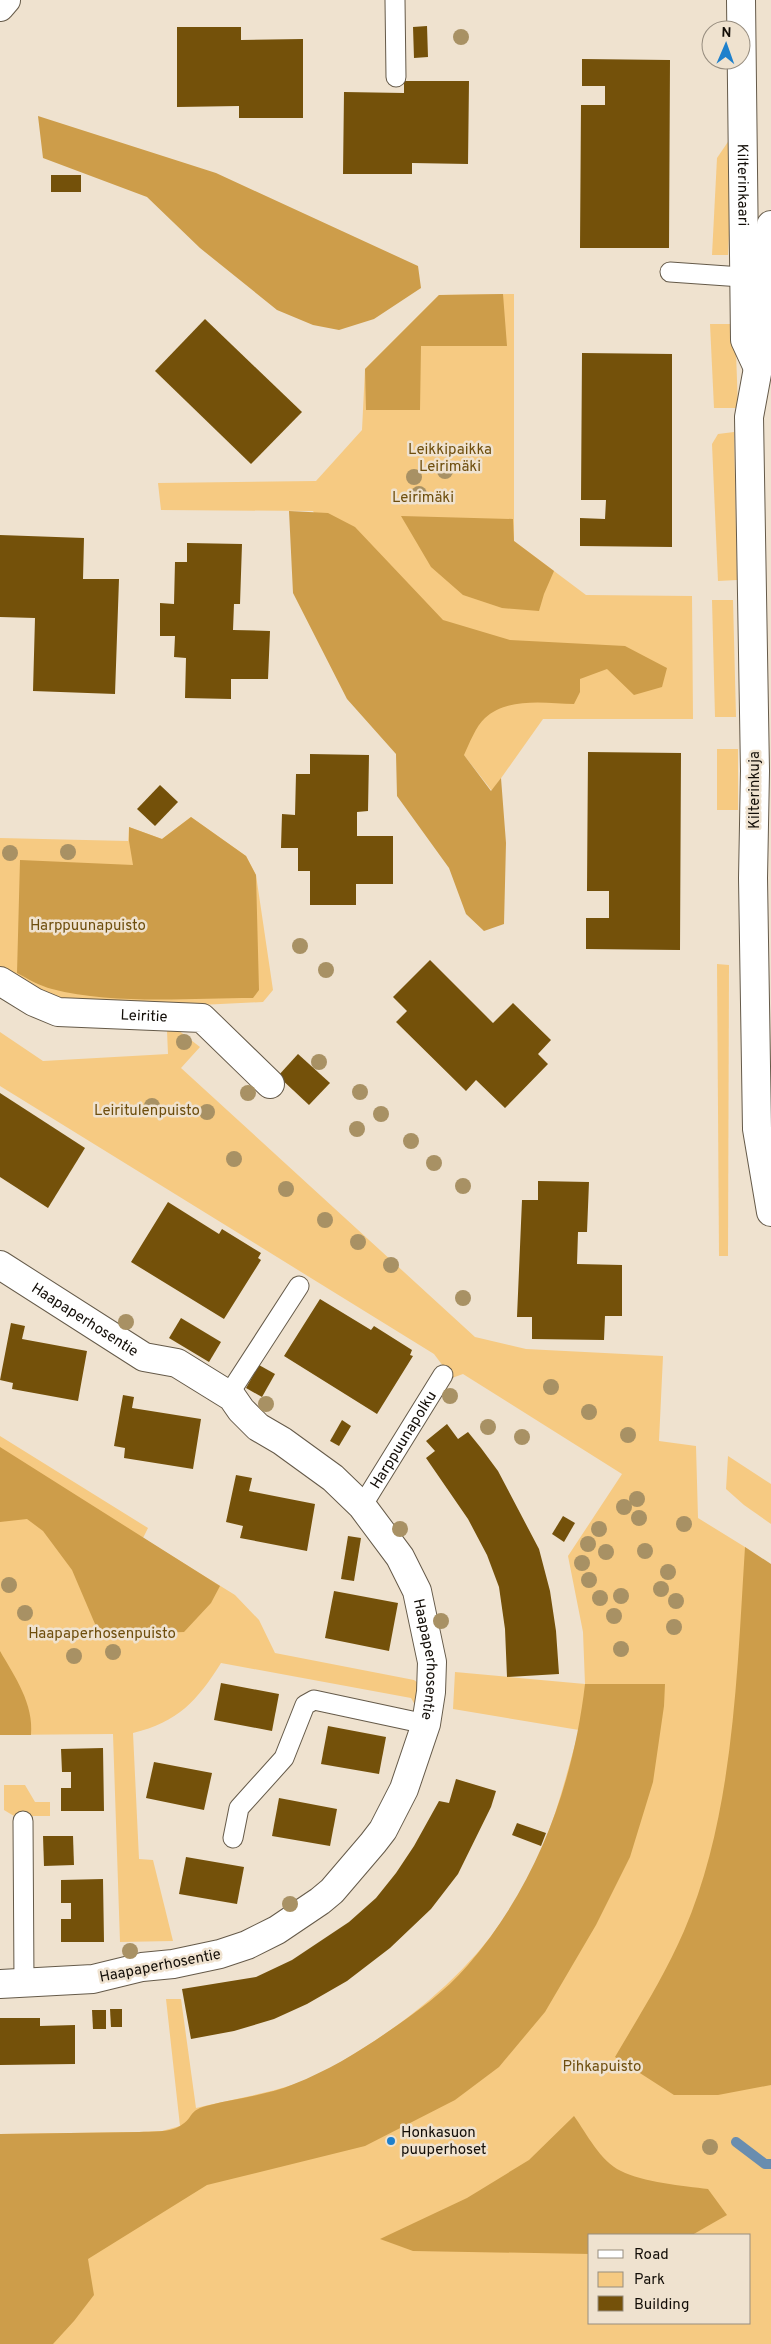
<svg xmlns="http://www.w3.org/2000/svg" width="771" height="2344" viewBox="0 0 771 2344" font-family="Overpass,sans-serif">
<rect width="100%" height="100%" fill="#efe2cf"/>
<g fill="#f6ca82" fill-rule="evenodd">
<path d="M734,133L728,255H712L717,158Z"/>
<path d="M514,294V541L586,595L692,596L693,719H543L492,791L449,736L313,511L161,510L158,483L316,481L362,430L365,369L439,295Z"/>
<path d="M710,324H735L738,408H714Z"/>
<path d="M734,432L737,580L718,581L712,444L718,434Z"/>
<path d="M712,600H733L736,717H715Z"/>
<rect x="717" y="749" width="21" height="61"/>
<path d="M191,817L246,856L256,875L273,990L263,1002L58,1012L0,981V838L128,841L129,827L162,839Z"/>
<path d="M717,964L729,965L728,1256H719Z"/>
<path d="M178,1030L200,1047L181,1068L475,1337L526,1349L663,1356L659,1441L696,1446L698,1518L745,1547L771,1567V2344H0V2134L139,2132L162,2131L180,2126L166,1999H181L196,2108C228,2100 261,2095 292,2085C325,2074 356,2053 385,2034C447,1991 502,1936 534,1866C555,1823 566,1776 579,1730L453,1709L455,1672L585,1684L583,1632L568,1556L622,1474L463,1374L452,1378L434,1354L0,1086V1032L43,1061L168,1054L167,1031ZM590,2235H750V2323H590Z"/>
<path d="M0,1436L148,1528L143,1538L235,1595L259,1620L275,1653L414,1680L431,1692L426,1724L411,1698L221,1663C197,1701 178,1722 133,1733L139,1859L153,1860L173,1941L120,1942L113,1734L0,1735Z"/>
<path d="M728,1456L771,1484V1524L744,1505L726,1489Z"/>
<path d="M4,1785H25L35,1802H50V1816H14L4,1810Z"/>
</g>
<g fill="#cd9d4a">
<path d="M38,116L216,173L418,266L421,288L374,319L339,330L313,325L277,310L200,248L147,197L43,158Z"/>
<path d="M503,294L507,346H421L420,410H366L365,369L439,295Z"/>
<path d="M289,511L328,513L355,527L443,620L510,640L625,646L667,668L662,687L634,695L607,669L580,679V692L574,704C545,703 508,697 485,718C476,726 469,744 464,755L491,791L501,778L506,843L504,924L484,931L466,914L449,868L397,796L396,754L347,699L293,593Z"/>
<path d="M401,516L513,519L514,541L554,571L544,594L539,611L502,608L463,595L431,567Z"/>
<path d="M191,817L246,856L256,875L259,990L253,998C190,998 113,1005 52,989C40,986 28,979 17,973L20,860L133,865L129,841V827L162,839Z"/>
<path d="M0,1447L220,1586L211,1603L184,1632L129,1634L116,1640L95,1624L72,1570L43,1531L27,1519L0,1522Z"/>
<path d="M745,1547L771,1564V2085L718,2095H674L615,2057C639,2016 665,1975 684,1931C734,1815 737,1672 745,1547Z"/>
<path d="M0,1651C15,1677 34,1704 31,1735H0Z"/>
<path d="M585,1684H665L664,1706L653,1782L630,1857L596,1925L545,2012L499,2067L455,2100L365,2146L207,2185L88,2259L94,2295L74,2321L53,2344H0V2134L139,2132C151,2131 169,2133 180,2126C195,2117 187,2110 210,2105C237,2098 268,2095 294,2084C327,2071 357,2053 386,2033C415,2013 445,1992 468,1965C536,1886 573,1787 585,1684Z"/>
<path d="M574,2116C587,2134 600,2161 621,2171C642,2182 684,2186 708,2189L727,2215L692,2235H590V2254L413,2251L380,2239L467,2198L529,2160Z"/>
</g>
<g fill="none" stroke-linecap="round" stroke-linejoin="round">
<path stroke="#698daf" stroke-width="10" d="M736,2142L765,2164H771"/>
</g>
<g fill="#74510a">
<path d="M427,26L428,57L414,58L413,27Z"/>
<path d="M177,27H241V40L303,39V118H239V106L177,107Z"/>
<path d="M582,59L670,60L669,248H580L581,105H605V86H582Z"/>
<path d="M404,81H469L468,164L412,163V174H343L344,92L404,93Z"/>
<rect x="51" y="175" width="30" height="17"/>
<path d="M205,319L302,412L251,464L155,371Z"/>
<path d="M582,353L672,354V547L580,546V518L605,519L606,500H581Z"/>
<path d="M0,535L84,538L83,579H119L115,694L33,691L35,618L0,617Z"/>
<path d="M187,543L242,544L240,604H234L233,630L270,631L268,679H231V699L185,698L186,658L174,657L175,636H160V603L174,604L175,562H187Z"/>
<path d="M588,752L681,753L680,950L586,949V918H609V891H587Z"/>
<path d="M310,754L369,755L368,811L357,812V836H393V884H356V905H310V871H298V848H281L282,814L295,815L296,774H310Z"/>
<path d="M160,785L178,802L155,826L137,809Z"/>
<path d="M430,960L493,1023L513,1003L551,1040L538,1054L548,1064L505,1108L476,1080L466,1091L396,1022L407,1011L393,997Z"/>
<path d="M298,1054L330,1083L309,1105L278,1076Z"/>
<path d="M0,1093L85,1148L48,1208L0,1177Z"/>
<path d="M538,1181L589,1182L587,1232H578L577,1264L622,1265V1316H605L604,1340L532,1339V1317H517L522,1200H538Z"/>
<path d="M168,1202L219,1234L222,1229L261,1253L258,1258L261,1260L224,1319L131,1262Z"/>
<path d="M320,1299L371,1330L374,1326L412,1350L410,1355L413,1356L377,1414L284,1356Z"/>
<path d="M181,1318L221,1342L209,1362L169,1338Z"/>
<path d="M11,1323L25,1326L22,1339L87,1351L78,1401L12,1389L13,1383L0,1380Z"/>
<path d="M259,1365L275,1374L262,1397L246,1388Z"/>
<path d="M123,1395L134,1397L132,1408L201,1419L193,1469L124,1458L125,1448L114,1446Z"/>
<path d="M342,1420L351,1426L339,1446L330,1441Z"/>
<path d="M447,1424L458,1439L468,1432L481,1448L498,1471L539,1549L550,1591L556,1631L559,1674L507,1677L505,1629L499,1587L487,1555L468,1519L426,1458L435,1451L426,1441Z"/>
<path d="M236,1475L252,1478L249,1491L315,1504L307,1551L240,1538L243,1526L226,1522Z"/>
<path d="M563,1516L575,1523L564,1542L552,1534Z"/>
<path d="M348,1536L361,1538L354,1581L341,1579Z"/>
<path d="M334,1591L398,1603L389,1651L325,1638Z"/>
<path d="M221,1683L279,1694L272,1731L214,1720Z"/>
<path d="M328,1726L386,1737L379,1774L321,1764Z"/>
<path d="M103,1748L104,1811H61V1788H71V1772H62L61,1749Z"/>
<path d="M154,1762L212,1773L204,1810L146,1798Z"/>
<path d="M456,1779L496,1791L491,1807L458,1874L431,1909L390,1948L347,1981L307,2004L274,2019L234,2031L191,2039L182,1989L256,1977L292,1960L349,1922L376,1898L396,1873L414,1846L439,1801L449,1803Z"/>
<path d="M279,1798L337,1809L330,1846L272,1836Z"/>
<path d="M517,1823L546,1833L541,1846L512,1835Z"/>
<path d="M43,1836H73L74,1865L44,1866Z"/>
<path d="M186,1857L244,1867L237,1904L179,1894Z"/>
<path d="M103,1879L104,1942H61V1919H71V1903H61V1880Z"/>
<path d="M110,2009H122V2027H111Z"/>
<path d="M92,2010H106V2029H93Z"/>
<path d="M0,2018H40V2026L75,2025V2064L0,2065Z"/>
</g>
<g fill="none" stroke-linecap="round" stroke-linejoin="round">
<defs>
<g id="lane">
<path d="M395,0L396,77"/>
<path d="M670,272L756,278"/>
<path d="M229,1394L299,1286"/>
<path id="s1" d="M362,1506L443,1375"/>
<path d="M23,1821L24,1982"/>
<path d="M233,1838L239,1808L284,1758L305,1705L314,1700L426,1724"/>
</g>
<g id="street">
<path id="s2" d="M741,0L745,340L758,368"/>
<path d="M0,7L6,0"/>
<path d="M771,225L769,341L758,368L749,417L755,771L753,878L757,1129L771,1212"/>
<path id="s3" d="M0,981L34,1002L58,1012L202,1018L270,1084"/>
<path id="s4" d="M0,1265L144,1357L177,1363L232,1397L241,1410L258,1427L282,1441L333,1478L362,1506L400,1557L417,1591L432,1662L431,1692L426,1724L404,1789L383,1830L373,1843L332,1891L320,1901L277,1930L247,1945L220,1954L173,1964L142,1967L93,1979L0,1984"/>
</g>
</defs>
<use href="#lane" stroke="#655a49" stroke-width="21"/>
<use href="#street" stroke="#655a49" stroke-width="30"/>
<use href="#lane" stroke="#fff" stroke-width="19"/>
<use href="#street" stroke="#fff" stroke-width="28"/>
</g>
<g fill="#a89164">
<circle cx="461" cy="37" r="8"/>
<circle cx="445" cy="471" r="8"/>
<circle cx="414" cy="477" r="8"/>
<circle cx="419" cy="494" r="8"/>
<circle cx="68" cy="852" r="8"/>
<circle cx="10" cy="853" r="8"/>
<circle cx="300" cy="946" r="8"/>
<circle cx="326" cy="970" r="8"/>
<circle cx="184" cy="1042" r="8"/>
<circle cx="319" cy="1062" r="8"/>
<circle cx="360" cy="1092" r="8"/>
<circle cx="248" cy="1093" r="8"/>
<circle cx="152" cy="1106" r="8"/>
<circle cx="207" cy="1112" r="8"/>
<circle cx="381" cy="1114" r="8"/>
<circle cx="357" cy="1129" r="8"/>
<circle cx="411" cy="1141" r="8"/>
<circle cx="234" cy="1159" r="8"/>
<circle cx="434" cy="1163" r="8"/>
<circle cx="463" cy="1186" r="8"/>
<circle cx="286" cy="1189" r="8"/>
<circle cx="325" cy="1220" r="8"/>
<circle cx="358" cy="1242" r="8"/>
<circle cx="391" cy="1265" r="8"/>
<circle cx="463" cy="1298" r="8"/>
<circle cx="126" cy="1322" r="8"/>
<circle cx="551" cy="1387" r="8"/>
<circle cx="450" cy="1396" r="8"/>
<circle cx="266" cy="1404" r="8"/>
<circle cx="589" cy="1412" r="8"/>
<circle cx="488" cy="1427" r="8"/>
<circle cx="628" cy="1435" r="8"/>
<circle cx="522" cy="1437" r="8"/>
<circle cx="637" cy="1499" r="8"/>
<circle cx="624" cy="1507" r="8"/>
<circle cx="639" cy="1518" r="8"/>
<circle cx="684" cy="1524" r="8"/>
<circle cx="400" cy="1529" r="8"/>
<circle cx="599" cy="1529" r="8"/>
<circle cx="588" cy="1544" r="8"/>
<circle cx="645" cy="1551" r="8"/>
<circle cx="606" cy="1552" r="8"/>
<circle cx="582" cy="1563" r="8"/>
<circle cx="668" cy="1572" r="8"/>
<circle cx="589" cy="1580" r="8"/>
<circle cx="9" cy="1585" r="8"/>
<circle cx="661" cy="1589" r="8"/>
<circle cx="621" cy="1596" r="8"/>
<circle cx="600" cy="1598" r="8"/>
<circle cx="676" cy="1601" r="8"/>
<circle cx="25" cy="1613" r="8"/>
<circle cx="614" cy="1616" r="8"/>
<circle cx="441" cy="1621" r="8"/>
<circle cx="674" cy="1627" r="8"/>
<circle cx="621" cy="1649" r="8"/>
<circle cx="113" cy="1652" r="8"/>
<circle cx="74" cy="1656" r="8"/>
<circle cx="290" cy="1904" r="8"/>
<circle cx="130" cy="1951" r="8"/>
<circle cx="710" cy="2147" r="8"/>
</g>
<circle fill="#1e80cc" stroke="#efe2cf" stroke-width="2" cx="391" cy="2141" r="5"/>
<g text-anchor="middle" stroke-width="5" stroke-linejoin="round" paint-order="stroke">
<g font-size="15" fill="#130e08" stroke="#efe2cf">
<text dy="5" stroke="none"><textPath href="#s2" startOffset="185">Kilterinkaari</textPath></text>
<text transform="translate(754 790) rotate(-90)" y="5">Kilterinkuja</text>
<text dy="5" stroke="none"><textPath href="#s3" startOffset="152">Leiritie</textPath></text>
<text dy="5" stroke="none"><textPath href="#s4" startOffset="101">Haapaperhosentie</textPath></text>
<text dy="5" stroke="none"><textPath href="#s1" startOffset="78">Harppuunapolku</textPath></text>
<text dy="5" stroke="none"><textPath href="#s4" startOffset="611">Haapaperhosentie</textPath></text>
<text transform="translate(160 1965) rotate(-11)" y="5">Haapaperhosentie</text>
</g>
<g font-size="15" fill="#6e4e0d" stroke="#efe2cf">
<text x="450" y="454">Leikkipaikka<tspan x="450" dy="17">Leirimäki</tspan></text>
<text x="423" y="502">Leirimäki</text>
<text x="88" y="930">Harppuunapuisto</text>
<text x="147" y="1115">Leiritulenpuisto</text>
<text x="102" y="1638">Haapaperhosenpuisto</text>
<text x="602" y="2071">Pihkapuisto</text>
</g>
<g font-size="15" fill="#130e08" stroke="#efe2cf" text-anchor="start">
<text x="401" y="2137">Honkasuon<tspan x="401" dy="17">puuperhoset</tspan></text>
</g>
</g>
<rect x="588" y="2234" width="162" height="90" fill="#efe2cf" stroke="#978d7f"/>
<rect x="598" y="2250" width="25" height="8" fill="#ffffff" stroke="#978d7f"/>
<text x="634" y="2259" font-size="15" fill="#130e08">Road</text>
<rect x="598" y="2272" width="25" height="15" fill="#f6ca82" stroke="#978d7f"/>
<text x="634" y="2284" font-size="15" fill="#130e08">Park</text>
<rect x="598" y="2296" width="25" height="15" fill="#74510a" stroke="#978d7f"/>
<text x="634" y="2309" font-size="15" fill="#130e08">Building</text>
<g transform="translate(726 45) rotate(2)"><circle r="24" fill="#efe2cf" stroke="#978d7f"/>
<path d="M0-4L9 19L0 12L-9 19Z" fill="#1e80cc"/>
<text y="-8" font-size="14" font-weight="bold" text-anchor="middle" fill="#130e08">N</text>
</g>
</svg>
